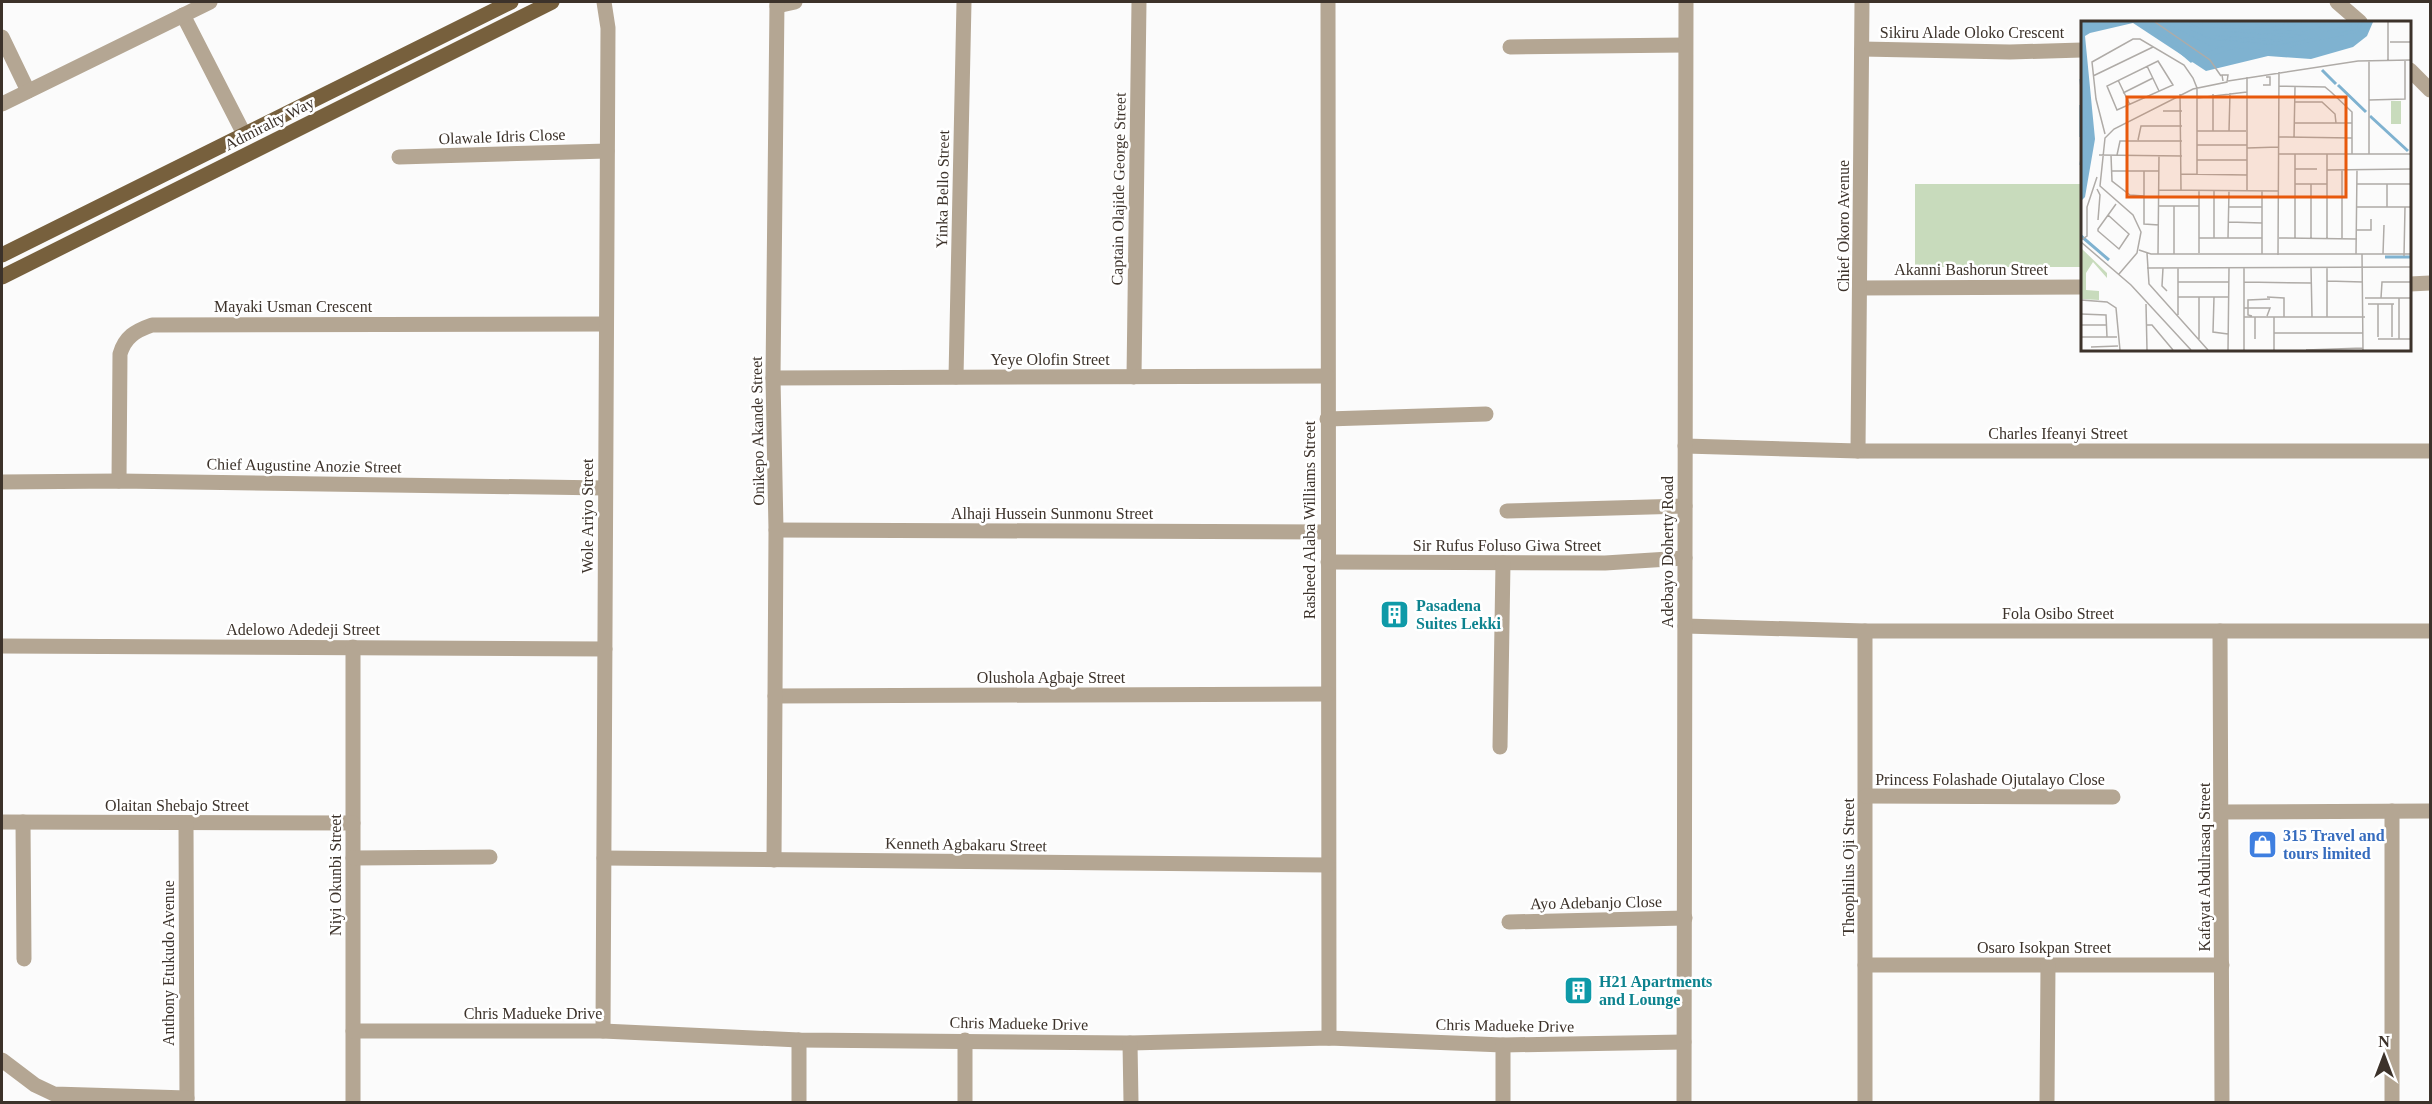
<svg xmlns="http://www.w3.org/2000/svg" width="2432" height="1104" viewBox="0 0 2432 1104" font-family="'Times New Roman',serif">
<rect width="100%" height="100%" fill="#fbfbfb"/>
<rect fill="#c8dbbc" x="1915" y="184" width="166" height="83"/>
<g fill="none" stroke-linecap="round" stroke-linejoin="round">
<g stroke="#b4a693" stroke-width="15">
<path d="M1328,2L1329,1038"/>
<path d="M2337,2L2360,22"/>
<path d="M777,6L795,2"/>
<path d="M183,15L244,134"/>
<path d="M2,37L28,91"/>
<path d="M1510,47L1685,45"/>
<path d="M1862,49L2010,52L2082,50"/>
<path d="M2410,70L2430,90"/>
<path d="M2,104L210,2"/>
<path d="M399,157L607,151"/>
<path d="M2410,284L2430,283"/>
<path d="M1860,288L2082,287"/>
<path d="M956,377L964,2"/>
<path d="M1134,377L1139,2"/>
<path d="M773,378L1327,376"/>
<path d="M1327,419L1486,414"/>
<path d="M1685,446L1858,451H2430"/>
<path d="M1858,451L1862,2"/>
<path d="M119,481L120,354C125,337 135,331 152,325L606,324"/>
<path d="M2,482L119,481L605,488"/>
<path d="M1507,511L1685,506"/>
<path d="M776,530L1328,532"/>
<path d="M1328,562L1605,563L1685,558"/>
<path d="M1685,626L1865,631H2430"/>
<path d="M1865,631V1102"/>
<path d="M2220,631L2222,1102"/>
<path d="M2,646L605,649"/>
<path d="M353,647V1102"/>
<path d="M775,696L1328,694"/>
<path d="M1500,747L1503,563"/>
<path d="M1866,796L2113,797"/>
<path d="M2222,812L2430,811"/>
<path d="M2,822L353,823"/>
<path d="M23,822L24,959"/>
<path d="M186,823L187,1102"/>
<path d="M353,858L490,857"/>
<path d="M604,858L1327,865"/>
<path d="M774,860L776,530L773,378L777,2"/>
<path d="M1509,922L1685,918"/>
<path d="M1865,965H2222"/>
<path d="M353,1031H603L799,1040L1130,1043L1329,1038L1503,1045L1684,1042"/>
<path d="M603,1031L608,28L604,2"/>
<path d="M799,1040V1102"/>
<path d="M1130,1043L1131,1102"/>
<path d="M1503,1045V1102"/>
<path d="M2,1060L35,1085L54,1094L187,1098"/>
<path d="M965,1102V1040"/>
<path d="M1684,1102L1686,2"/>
<path d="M2047,1102L2048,965"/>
<path d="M2392,1102V811"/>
</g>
<g stroke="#77603d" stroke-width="15">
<path d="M2,255L511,2"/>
<path d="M2,277L552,2"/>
</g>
</g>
<defs>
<symbol id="building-square" viewBox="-11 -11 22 22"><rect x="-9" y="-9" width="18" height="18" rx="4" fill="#0f9aa8" stroke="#fff"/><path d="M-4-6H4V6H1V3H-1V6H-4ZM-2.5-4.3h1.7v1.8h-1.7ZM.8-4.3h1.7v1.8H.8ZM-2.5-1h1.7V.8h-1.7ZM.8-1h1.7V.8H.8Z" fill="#fff"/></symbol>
<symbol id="shop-square" viewBox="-11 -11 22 22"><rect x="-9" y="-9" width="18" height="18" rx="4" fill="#3f7fe0" stroke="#fff"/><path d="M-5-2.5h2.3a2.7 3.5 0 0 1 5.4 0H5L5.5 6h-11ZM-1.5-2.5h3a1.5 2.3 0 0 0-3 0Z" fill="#fff"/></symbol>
</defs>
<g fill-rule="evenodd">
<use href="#building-square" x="1378" y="598" width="33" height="33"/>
<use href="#shop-square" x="2246" y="828" width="33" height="33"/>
<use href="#building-square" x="1562" y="974" width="33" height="33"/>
</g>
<g text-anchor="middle" stroke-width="5" stroke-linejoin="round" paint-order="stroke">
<g font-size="16" fill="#3c322a" stroke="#fff">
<text x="1972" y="38">Sikiru Alade Oloko Crescent</text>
<text transform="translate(269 123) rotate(-27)" y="6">Admiralty Way</text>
<text transform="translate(502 136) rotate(-2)" y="6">Olawale Idris Close</text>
<text transform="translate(942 189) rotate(-89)" y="6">Yinka Bello Street</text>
<text transform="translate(1118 189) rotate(-89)" y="6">Captain Olajide George Street</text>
<text transform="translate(1843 226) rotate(-90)" y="6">Chief Okoro Avenue</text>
<text x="1971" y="275">Akanni Bashorun Street</text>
<text x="293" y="312">Mayaki Usman Crescent</text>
<text x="1050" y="365">Yeye Olofin Street</text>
<text transform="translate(757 431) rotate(-91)" y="6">Onikepo Akande Street</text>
<text x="2058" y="439">Charles Ifeanyi Street</text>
<text transform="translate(304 465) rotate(1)" y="6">Chief Augustine Anozie Street</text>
<text x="1052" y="519">Alhaji Hussein Sunmonu Street</text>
<text transform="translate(587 516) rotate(-90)" y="6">Wole Ariyo Street</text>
<text transform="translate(1309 520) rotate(-90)" y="6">Rasheed Alaba Williams Street</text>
<text x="1507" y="551">Sir Rufus Foluso Giwa Street</text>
<text transform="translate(1667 552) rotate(-90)" y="6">Adebayo Doherty Road</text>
<text x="2058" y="619">Fola Osibo Street</text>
<text x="303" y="635">Adelowo Adedeji Street</text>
<text x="1051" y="683">Olushola Agbaje Street</text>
<text x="1990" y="785">Princess Folashade Ojutalayo Close</text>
<text x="177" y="811">Olaitan Shebajo Street</text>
<text transform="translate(966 844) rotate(1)" y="6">Kenneth Agbakaru Street</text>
<text transform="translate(1848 867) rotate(-90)" y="6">Theophilus Oji Street</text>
<text transform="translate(2204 867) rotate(-90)" y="6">Kafayat Abdulrasaq Street</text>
<text transform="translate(335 875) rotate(-90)" y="6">Niyi Okunbi Street</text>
<text transform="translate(1596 902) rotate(-1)" y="6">Ayo Adebanjo Close</text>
<text x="2044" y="953">Osaro Isokpan Street</text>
<text transform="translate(168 963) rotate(-90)" y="6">Anthony Etukudo Avenue</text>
<text x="533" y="1019">Chris Madueke Drive</text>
<text transform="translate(1019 1023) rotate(1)" y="6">Chris Madueke Drive</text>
<text transform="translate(1505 1025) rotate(1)" y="6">Chris Madueke Drive</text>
</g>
<g font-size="16" font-weight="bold" fill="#0d838f" stroke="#fff" text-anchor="start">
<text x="1416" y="611">Pasadena<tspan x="1416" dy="18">Suites Lekki</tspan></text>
<text x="1599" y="987">H21 Apartments<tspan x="1599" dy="18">and Lounge</tspan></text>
</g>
<g font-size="16" font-weight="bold" fill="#366cbe" stroke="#fff" text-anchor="start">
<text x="2283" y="841">315 Travel and<tspan x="2283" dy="18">tours limited</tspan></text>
</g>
</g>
<g transform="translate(2081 21)">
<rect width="330" height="330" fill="#fbfbfb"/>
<path d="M310,80H320V103H310ZM0,227L26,252V257L12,241L5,252V269L18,270V279L0,278Z" fill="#c8dbbc"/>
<path d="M0,1H292L286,15L272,26L230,38L187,35L125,50L52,2L9,12L4,15L14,118L4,176L0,180Z" fill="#7fb2d0"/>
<path fill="none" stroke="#7fb2d0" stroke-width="3" d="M65,1L110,40L119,37M87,1L129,23L198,29L212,24M90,1L129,20L198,26L276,10L280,1M94,1L131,16L197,22L260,9M109,1L126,8L193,11M122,1L190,6M144,1L169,4M165,3L188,1M112,7L132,15M187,9L220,1M122,10L212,18L272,1M198,11L224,12L264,1M214,11L248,1M128,12L195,17M88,14L103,31M186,15L203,9L205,1M168,16L199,1M226,17L245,13M234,18L271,6L274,1M126,33L152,23M127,34L153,26M241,49L255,63M0,58L4,111L0,144M257,64L285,91M0,84V116M289,95L327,130M0,215L28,239M304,236H330"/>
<path fill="none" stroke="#afaba7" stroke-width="1.5" d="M74,1L129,39L140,55M309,21H330M307,39V1M77,40L92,64L36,89L26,65ZM66,45L78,70M12,55L72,26M166,56V170M37,59L49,84M147,60L277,40L330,39M182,64H189V56H185M198,65L244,66L250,71L271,91V133M42,72L72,57M99,73L100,169M132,73V110M116,77L166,71M288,79L324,78V39M214,81H241L254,93L255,102M82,90H101M214,102H271M116,110H165M148,110L149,72M24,113L15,78L11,41L52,18H59L103,44L112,57L116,67V154M198,116L271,117M213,117L214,66M57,119L60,105H101M116,124H166M166,127L198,126M198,133H330M214,133V217M246,133V218M288,133V40M18,134L101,135M30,134L31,160L49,174L63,175M36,134L39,120H101M116,139H166M214,148H236M246,149L330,148M30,150H78M63,150V203L78,204M100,153L166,154M214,163H246M276,163H330M306,163V186M16,168L19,174L17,199M78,169L198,170M78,185H118M148,186H181M276,186H330M27,194L48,213L38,228L17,210V208L35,183M148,201L181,202M276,209H290V198M118,217H181M133,217V170M147,217L148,170M198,217L276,218M230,217V163M261,217V149M0,219L6,215V186L16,156M0,221L50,264L110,329M58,229L70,233H330M66,232L68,263L127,329M118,232V170M77,233L78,134M93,233V185M181,233V170M275,233L276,149M281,233L282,329M302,233L303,204M197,234L198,51M323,235L324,186M230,246L231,296M246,246V296M66,247L330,246M82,247L81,265L86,270M97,247V294M38,253L56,232L60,211L52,194L19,165L24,117L33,108L112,68L146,61L147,54H141L142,60M246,260L282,261M97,261H148M163,261L230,262M97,276H148M118,276V318M133,276L132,311L147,313M186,276L203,277V296M284,277H330M300,277L301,261H330M318,277V318M0,279L26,281L35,287L39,329M65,283L66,329M287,283H313M297,283V316M311,283V316M163,287H189L186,295M0,293L25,294L26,316M171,295L167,294V279L189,278M163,296H284M174,296V318M193,296V329M0,304H26M66,304H71L92,329M193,312H282M0,316H36M297,318H330M10,326L37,325M147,329L148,247M163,329V247M225,329L282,327"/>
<path fill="#e8590c" fill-opacity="0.15" stroke="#e8590c" stroke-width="3" d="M46,76H265V176H46Z"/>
<rect width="330" height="330" fill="none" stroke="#3c322a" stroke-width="3"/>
</g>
<rect width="2432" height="1104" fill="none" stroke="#3c322a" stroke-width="6"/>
<g transform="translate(2384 1056)" stroke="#ffffff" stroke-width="4.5" paint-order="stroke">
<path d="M0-4.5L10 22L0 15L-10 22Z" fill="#3c322a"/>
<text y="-9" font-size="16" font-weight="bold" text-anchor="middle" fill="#3c322a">N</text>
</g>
</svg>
